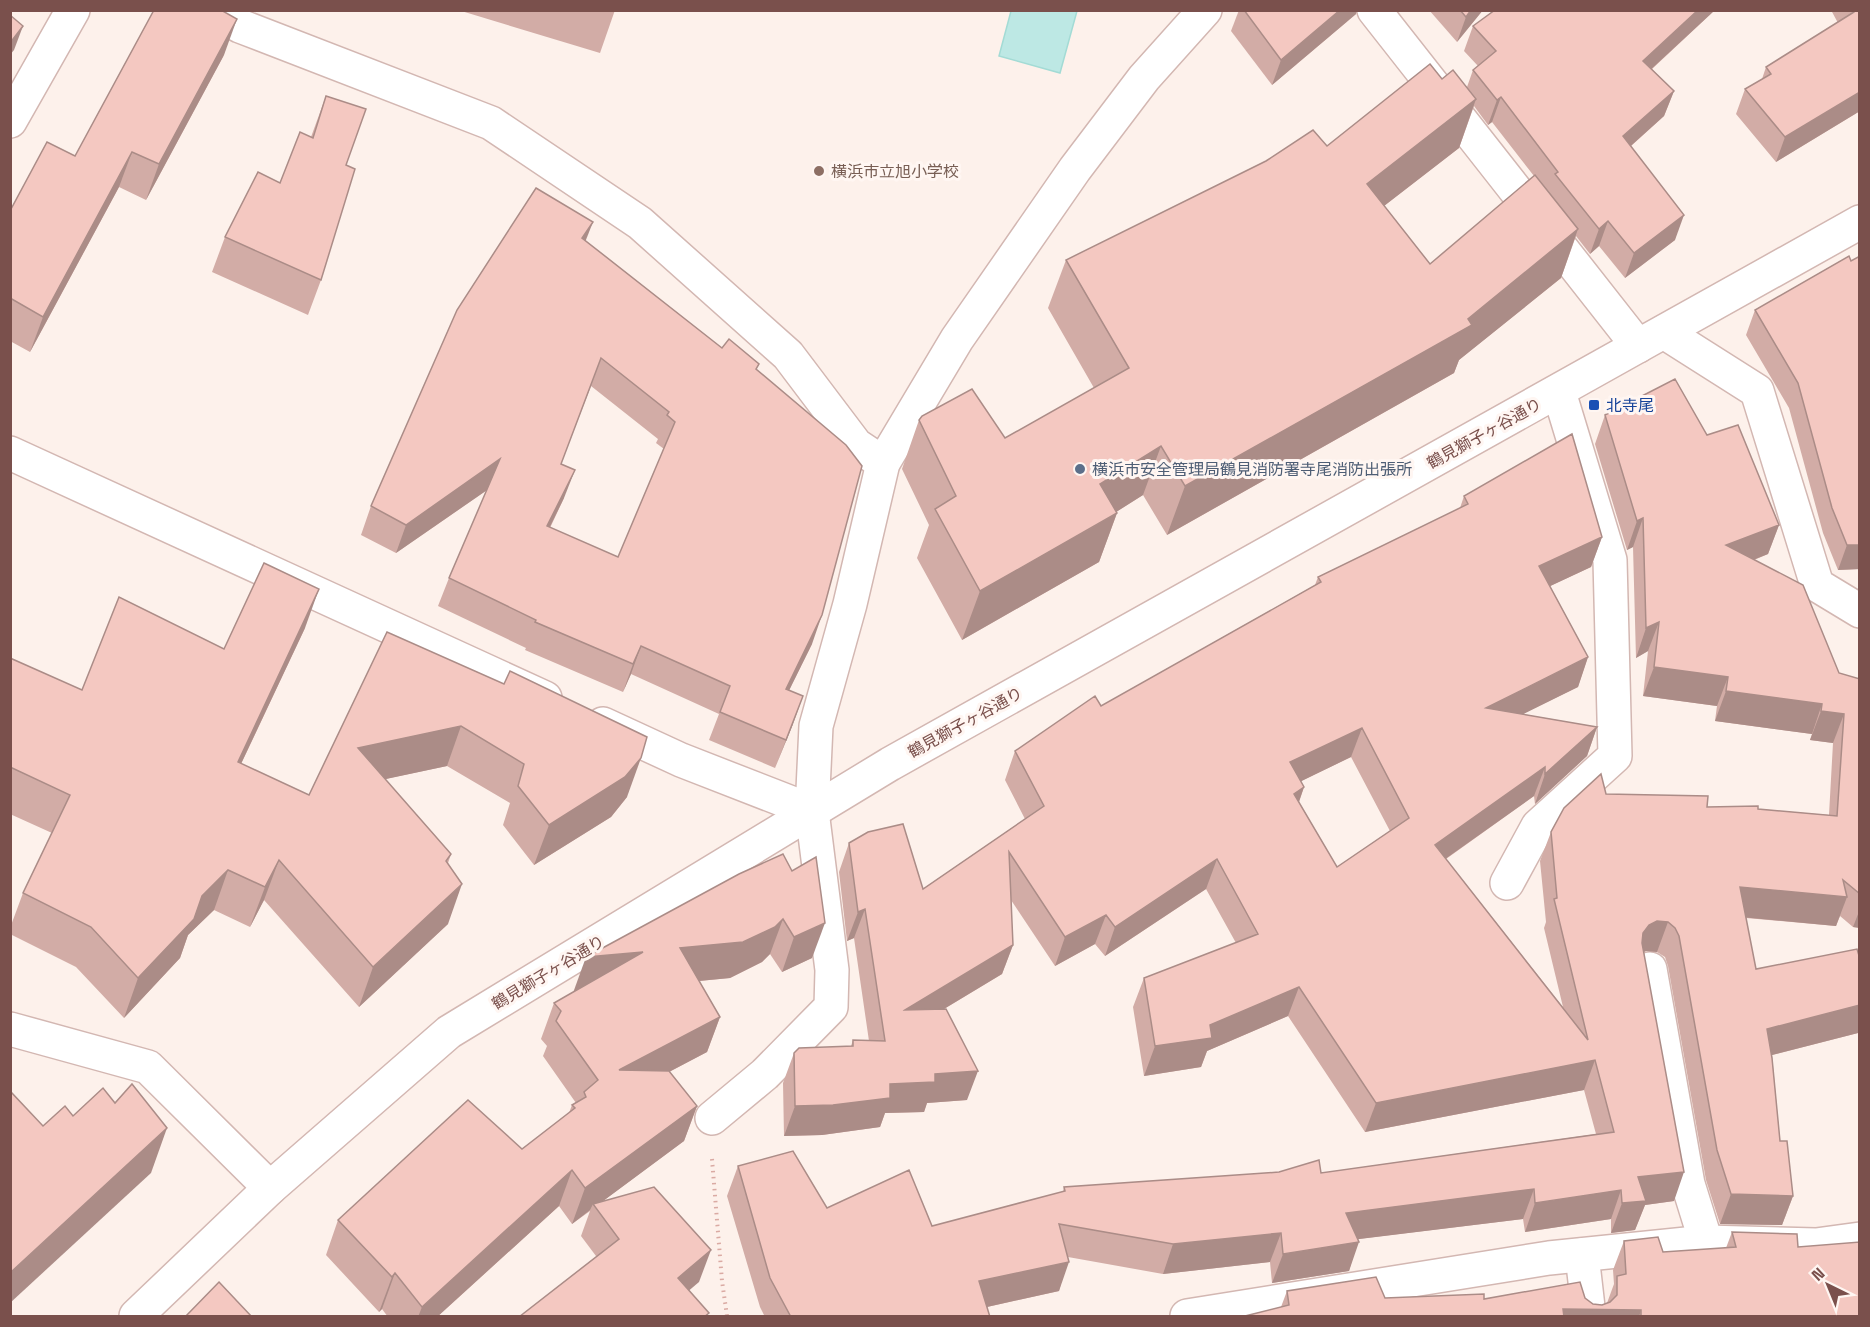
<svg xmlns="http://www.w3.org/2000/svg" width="1870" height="1327" viewBox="0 0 1870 1327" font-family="'Space Grotesk','Noto Sans JP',sans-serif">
<rect width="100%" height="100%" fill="#fdf1eb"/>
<path fill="#bde8e4" stroke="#a3dbd5" stroke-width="1.5" d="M1011,11H1077L1060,73L999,56Z"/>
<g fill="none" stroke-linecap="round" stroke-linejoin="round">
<defs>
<g id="minor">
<path d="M210,10L240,26L491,123L640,223L788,355L856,445L883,463"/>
<path d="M1374,10L1638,346"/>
<path d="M10,121L73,10"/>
<path d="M1664,332L1757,391L1817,585L1860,611"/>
<path d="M10,453L545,698"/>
<path d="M603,724L681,760L812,811"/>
<path d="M1507,883L1538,826L1615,756L1610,560L1559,392"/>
<path d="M1650,969L1688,1184L1706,1242"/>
<path d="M10,1029L148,1067L270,1188"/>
<path d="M712,1118L765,1074L831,1007L832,970L812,811L816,726L850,604L883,463L957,339L1075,169L1144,78L1205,10"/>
<path d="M1582,1255L1589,1316"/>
<path d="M136,1316L270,1188L449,1032L890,764L1860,222"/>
<path d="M1187,1316L1549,1258L1706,1242L1816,1245L1860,1239"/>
</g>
</defs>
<use href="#minor" stroke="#d3b7b2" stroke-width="36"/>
<path stroke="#daaaa3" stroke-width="4" stroke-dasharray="1.5 4.5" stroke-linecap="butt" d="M712,1159L722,1281L727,1316"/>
<use href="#minor" stroke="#fff" stroke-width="33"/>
</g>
<g fill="#d2aca6" fill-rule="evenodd">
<path d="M458,10H615L600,53Z"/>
<path d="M1239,10H1357L1356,14L1272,85L1231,31Z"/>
<path d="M1429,10H1483L1457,42Z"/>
<path d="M1495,10H1715L1652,69L1674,91L1664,116L1631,146L1675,240L1625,278L1599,246L1590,254L1576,236L1561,278L1459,360L1454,373L1167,535L1143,495L1116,512L1117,513L1099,562L962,640L917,558L929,525L902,469L919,420L1005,438L1094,388L1048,308L1066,260L1327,146L1442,79L1467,87L1473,70L1478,66L1464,51L1473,26ZM1474,106L1488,125L1492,122L1534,176L1430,264L1384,206L1459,148Z"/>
<path d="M1831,10H1860V111L1776,162L1736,114L1745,89L1762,79L1766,67L1838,23Z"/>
<path d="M224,55L146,200L119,187L30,352L10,341V211L75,156Z"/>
<path d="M326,96L346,165L321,280L308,315L212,272L225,237L280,183L311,137Z"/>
<path d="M586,241L722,348L757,370L812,644L789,690L793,724L775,768L709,740L719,714L631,674L623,692L525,650L526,648L438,606L449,578L487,490L396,553L361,535L371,506ZM591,386L658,439L656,443L664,449L618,557L550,528L564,498L561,464Z"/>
<path d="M1849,256L1860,569L1838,570L1823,533L1789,408L1746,335L1755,310Z"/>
<path d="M1605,415L1707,435L1779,525L1768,554L1754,560L1839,673L1860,679V928L1853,927L1840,916L1836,926L1746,918L1756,969L1860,959V1028L1858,1033L1772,1055L1780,1141L1793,1196L1782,1225L1720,1224L1706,1180L1668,966L1665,957L1657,952L1646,951L1644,952L1674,1201L1645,1205L1635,1230L1611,1233V1219L1525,1232L1523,1219L1358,1239L1349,1271L1272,1283L1270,1262L1163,1274L1068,1257L1059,1291L987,1307L990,1317H765L760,1307L727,1196L738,1166L827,1208L932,1226L1063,1192L1064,1187L1321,1173L1596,1134L1584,1090L1365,1132L1288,1016L1207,1051L1201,1067L1144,1076L1133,1007L1144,978L1236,943L1206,889L1105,956L1095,944L1055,966L1011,900L1013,945L1002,974L944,1009L967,1100L927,1103L924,1112L885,1113L880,1127L822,1135L784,1136L783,1083L794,1053L851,1046L853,1040L869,1041L854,938L847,941L839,872L849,843L923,889L1025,819L1005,780L1015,751L1101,706L1315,585L1318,577L1460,508L1464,496L1602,537L1591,567L1550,586L1588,657L1578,687L1522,714L1597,727L1587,756L1535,804L1534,796L1446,859L1563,1007L1544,928L1546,922L1540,861L1551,832L1606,794L1707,807L1758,809L1829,815L1833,743L1810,740L1812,734L1715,721L1717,706L1643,696L1648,651L1636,658L1633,547L1627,550L1595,444ZM1351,757L1390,831L1337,867L1299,802L1304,787L1301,781Z"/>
<path d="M305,628L241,764L309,795L387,632L627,797L611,817L534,865L503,825L510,803L447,766L385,779L451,854L448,863V924L359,1007L264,900L250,927L214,910L188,935L180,958L124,1018L76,967L10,934V928L23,893L52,833L10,814V658L82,690L224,649Z"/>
<path d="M783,854L812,958L782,972L770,954L762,962L730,978L699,981L720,1017L707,1052L669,1072L697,1106L684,1141L603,1201L699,1282L596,1256L581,1236L590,1211L572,1224L559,1206L437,1317H388L382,1309L379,1312L326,1255L338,1220L522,1149L569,1113L572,1105L576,1103L543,1056L547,1046L541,1039L554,1003L573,992Z"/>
<path d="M1732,1232L1798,1247L1860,1317H1241L1281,1307L1287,1291L1385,1298H1585L1593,1304L1602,1305L1607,1303L1614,1284L1613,1270L1624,1241L1663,1252L1726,1248Z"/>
</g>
<g fill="#ab8c87">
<path d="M1340,10H1357L1356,14L1272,85L1281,60Z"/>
<path d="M1471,10H1483L1457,42L1466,17Z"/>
<path d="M1698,10H1715L1634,85L1643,61Z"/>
<path d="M237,19L224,55L146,200L159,164Z"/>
<path d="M23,26L14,50L10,55V43Z"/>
<path d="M1674,91L1664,116L1614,161L1623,136Z"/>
<path d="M1860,92V111L1776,162L1785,137Z"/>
<path d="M1501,97L1492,122L1488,125L1497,100Z"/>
<path d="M1476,99L1459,148L1349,233L1367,184Z"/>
<path d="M132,152L119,187L30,352L43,317Z"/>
<path d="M1684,215L1675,240L1625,278L1634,253Z"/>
<path d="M1608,221L1599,246L1590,254L1599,229Z"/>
<path d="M593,222L582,250V238Z"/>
<path d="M1578,229L1561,278L1459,360L1454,373L1167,535L1185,486L1468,319Z"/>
<path d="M1161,446L1143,495L1083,533L1117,513L1099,562L962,640L980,591L1100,484Z"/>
<path d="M500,459L490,488L396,553L406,525Z"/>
<path d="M575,470L564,498L536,555L547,526Z"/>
<path d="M1643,518L1633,547L1627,550L1637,521Z"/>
<path d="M1779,525L1768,554L1715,575L1726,545Z"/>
<path d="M1602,537L1591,567L1529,596L1539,566Z"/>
<path d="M1847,545H1860V569L1838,570Z"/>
<path d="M319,589L305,628L223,802L238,762Z"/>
<path d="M822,615L812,644L776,717L786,689Z"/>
<path d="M1659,622L1648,651L1636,658L1646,628Z"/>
<path d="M641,646L631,674L623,692L633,664Z"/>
<path d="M1588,657L1578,687L1475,738L1486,708Z"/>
<path d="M1654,667L1728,677L1717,706L1643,696Z"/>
<path d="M1726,691L1822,704L1812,734L1715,721Z"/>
<path d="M803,696L793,724L775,768L786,740Z"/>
<path d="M1821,711L1844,714L1833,743L1810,740Z"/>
<path d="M461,726L447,766L344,788L358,748Z"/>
<path d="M1597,727L1587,756L1535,804L1545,774Z"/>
<path d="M1362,728L1351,757L1279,792L1290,762Z"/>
<path d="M641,758L627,797L611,817L534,865L549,825Z"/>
<path d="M1545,767L1534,796L1424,874L1435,845Z"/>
<path d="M1304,787L1294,816V794Z"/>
<path d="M1217,859L1206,889L1105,956L1115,927Z"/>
<path d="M279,860L264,900L250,927L265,887Z"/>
<path d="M228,870L214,910L188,935L180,958L124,1018L138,978L202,896Z"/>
<path d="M462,884L448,924L359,1007L373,967Z"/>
<path d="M1740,887L1847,897L1836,926L1730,916Z"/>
<path d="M865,909L854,938L847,941L858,912Z"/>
<path d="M1860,909V928L1853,927Z"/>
<path d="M1106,915L1095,944L1055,966L1065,937Z"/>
<path d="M783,919L770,954L762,962L730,978L667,984L680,948Z"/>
<path d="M1657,921L1668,922L1657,952L1646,951L1638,954L1643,933L1649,925Z"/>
<path d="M825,923L812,958L782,972L794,937Z"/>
<path d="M1013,945L1002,974L894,1039L905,1010Z"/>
<path d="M643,952L573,993L586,957Z"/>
<path d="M1299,987L1288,1016L1207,1051L1201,1067L1144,1076L1155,1046L1210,1025Z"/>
<path d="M1860,1005V1028L1858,1033L1756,1059L1767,1029Z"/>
<path d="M720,1017L707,1052L606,1105L619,1070Z"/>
<path d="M1595,1060L1584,1090L1365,1132L1376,1103Z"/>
<path d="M978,1071L967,1100L927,1103L924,1112L885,1113L880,1127L822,1135L784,1136L795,1106L935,1074Z"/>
<path d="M697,1106L684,1141L595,1207L593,1204L590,1210L572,1224L585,1188Z"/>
<path d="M167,1128L151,1173L10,1303V1273Z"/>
<path d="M572,1170L559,1206L437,1317H418L422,1307Z"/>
<path d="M1684,1172L1674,1201L1645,1205L1635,1230L1611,1233L1622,1203L1638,1177Z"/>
<path d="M1534,1189L1523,1219L1335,1242L1346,1213Z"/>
<path d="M1621,1190L1611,1219L1525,1232L1535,1203Z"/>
<path d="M1731,1194L1793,1196L1782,1225L1720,1224Z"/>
<path d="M1281,1233L1270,1262L1163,1274L1173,1244Z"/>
<path d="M1359,1242L1349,1271L1272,1283L1283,1254Z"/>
<path d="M711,1250L699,1282L666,1310L678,1278Z"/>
<path d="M1069,1262L1059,1291L969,1311L979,1281Z"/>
<path d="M395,1273L382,1309L379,1312L392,1277Z"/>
<path d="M1563,1309L1641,1310L1639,1317H1561Z"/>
</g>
<g fill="#f4c8c1" stroke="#ab8c87" stroke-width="1.5" fill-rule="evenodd">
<path d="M154,10H221L237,19L159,164L132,152L43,317L10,298V211L47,142L75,156Z"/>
<path d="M1244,10H1340L1281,60Z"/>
<path d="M1460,10H1471L1466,17Z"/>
<path d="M1495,10H1698L1643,61L1674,91L1623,136L1684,215L1634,253L1608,221L1599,229L1555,174L1558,172L1501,97L1497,100L1473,70L1496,51L1473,26Z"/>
<path d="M1854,10H1860V92L1785,137L1745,89L1771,74L1766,67L1854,12Z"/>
<path d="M10,15L23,26L10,43Z"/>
<path d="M1430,64L1442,79L1453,70L1476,99L1367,184L1430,264L1535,175L1578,229L1468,319L1472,325L1185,486L1161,446L1100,484L1117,513L980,591L935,509L956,496L919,420L922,416L972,389L1005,438L1129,368L1066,260L1266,161L1313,130L1327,146Z"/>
<path d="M326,96L366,109L346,165L355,169L321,280L225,237L258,172L280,183L300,132L313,138Z"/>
<path d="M536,188L593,222L582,238L722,348L729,339L759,364L756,369L846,445L862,466L822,615L786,689L803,696L786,740L720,712L730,686L641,646L633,664L535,622L536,620L449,578L500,459L406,525L371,506L457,310ZM601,358L669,412L667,415L675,422L618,557L547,526L575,470L561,464Z"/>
<path d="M1849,256L1851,261L1860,256V545H1847L1832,508L1798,383L1755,310Z"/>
<path d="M1675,379L1707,435L1738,425L1779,525L1726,545L1803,585L1839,673L1860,679V894L1843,880L1847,897L1740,887L1756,969L1857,949L1860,959V1005L1767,1029L1772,1058L1780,1141H1787L1793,1196L1731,1194L1717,1150L1679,936L1675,928L1668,922L1657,921L1649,925L1643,933L1642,943L1684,1172L1638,1177L1646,1201L1622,1203L1621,1190L1535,1203L1534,1189L1346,1213L1359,1242L1283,1254L1281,1233L1173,1244L1059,1224L1069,1262L979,1281L990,1317H791L770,1278L738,1166L793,1151L827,1208L909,1170L932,1226L1065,1191L1064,1187L1279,1172L1319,1160L1321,1173L1614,1132L1595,1060L1376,1103L1299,987L1210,1025L1212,1038L1155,1046L1144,978L1258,934L1217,859L1115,927L1106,915L1065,937L1009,852L1013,945L905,1010L946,1009L978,1071L935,1074V1082L890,1084V1098L833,1105L795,1106L794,1053L799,1048L853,1046V1040L885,1041L865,909L858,912L849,843L868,832L903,824L923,889L1044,806L1015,751L1095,696L1101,706L1321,582L1318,577L1468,504L1464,496L1572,434L1602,537L1539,566L1588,657L1486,708L1597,727L1545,774V767L1435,845L1588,1040L1554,899L1557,898L1551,832L1564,808L1601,774L1606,794L1708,796L1707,807L1758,806V809L1837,816L1844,714L1821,711L1822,704L1726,691L1728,677L1654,667L1659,622L1646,628L1643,518L1637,521L1605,415ZM1362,728L1409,818L1337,867L1294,794L1304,787L1290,762Z"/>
<path d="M264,563L319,589L238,762L309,795L387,632L504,684L510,671L647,737L641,758L625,777L549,825L518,786L524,764L461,726L358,748L451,854L446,861L462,884L373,967L279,860L265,887L228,870L202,896L194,919L138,978L91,927L23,893L70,795L10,767V658L82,690L119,597L224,649Z"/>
<path d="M783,854L792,871L816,857L825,923L794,937L783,919L775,927L743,942L680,948L720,1017L619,1070L669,1071L697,1106L585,1188L572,1170L422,1307L395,1273L392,1277L338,1220L468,1100L522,1149L575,1108L572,1105L586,1097L584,1092L598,1080L556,1021L561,1011L554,1003L643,952L586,957L739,874Z"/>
<path d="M132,1084L167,1128L10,1273V1091L43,1126L65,1106L73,1116L103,1088L115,1103Z"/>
<path d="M654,1187L711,1250L678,1278L709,1313L704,1317H519L619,1239L593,1204Z"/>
<path d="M1732,1232L1797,1234L1798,1247L1860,1242V1317H1641V1310L1563,1309L1564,1317H1241L1289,1305L1287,1291L1376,1277L1385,1298L1484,1294V1299L1580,1282L1585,1298L1593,1304L1602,1305L1610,1302L1617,1295V1276L1626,1274L1624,1241L1658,1237L1663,1252L1736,1247Z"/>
<path d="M219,1282L252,1317H185Z"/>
</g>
<circle fill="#8d6e63" stroke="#fff6f2" stroke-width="2" cx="819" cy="171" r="6"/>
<rect fill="#1a4fb4" stroke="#fff6f2" stroke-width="2" x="1588" y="399" width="12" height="12" rx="3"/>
<circle fill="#5c6f8a" stroke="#fff6f2" stroke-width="2" cx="1080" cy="469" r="6"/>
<g text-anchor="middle" stroke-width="6" stroke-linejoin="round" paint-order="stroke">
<g font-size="16" fill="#785e54" stroke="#fff6f2" text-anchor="start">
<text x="831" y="177">横浜市立旭小学校</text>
</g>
<g font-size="16" fill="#164399" stroke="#fff6f2" text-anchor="start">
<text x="1606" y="411">北寺尾</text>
</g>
<g font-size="16" fill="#7a504c" stroke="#fff6f2">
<text transform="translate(1484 433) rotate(-29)" y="6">鶴見獅子ヶ谷通り</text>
<text transform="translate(965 722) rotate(-29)" y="6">鶴見獅子ヶ谷通り</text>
<text transform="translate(548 972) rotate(-31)" y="6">鶴見獅子ヶ谷通り</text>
</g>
<g font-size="16" fill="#4e5e75" stroke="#fff6f2" text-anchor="start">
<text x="1092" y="475">横浜市安全管理局鶴見消防署寺尾消防出張所</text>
</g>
</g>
<rect width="1870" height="1327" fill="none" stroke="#7a504c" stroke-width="24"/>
<g transform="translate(1828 1285) rotate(317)" stroke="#fff6f2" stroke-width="4.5" paint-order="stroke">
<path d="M0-4.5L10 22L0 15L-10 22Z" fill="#7a504c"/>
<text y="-9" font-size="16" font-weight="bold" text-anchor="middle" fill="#7a504c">N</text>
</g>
</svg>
